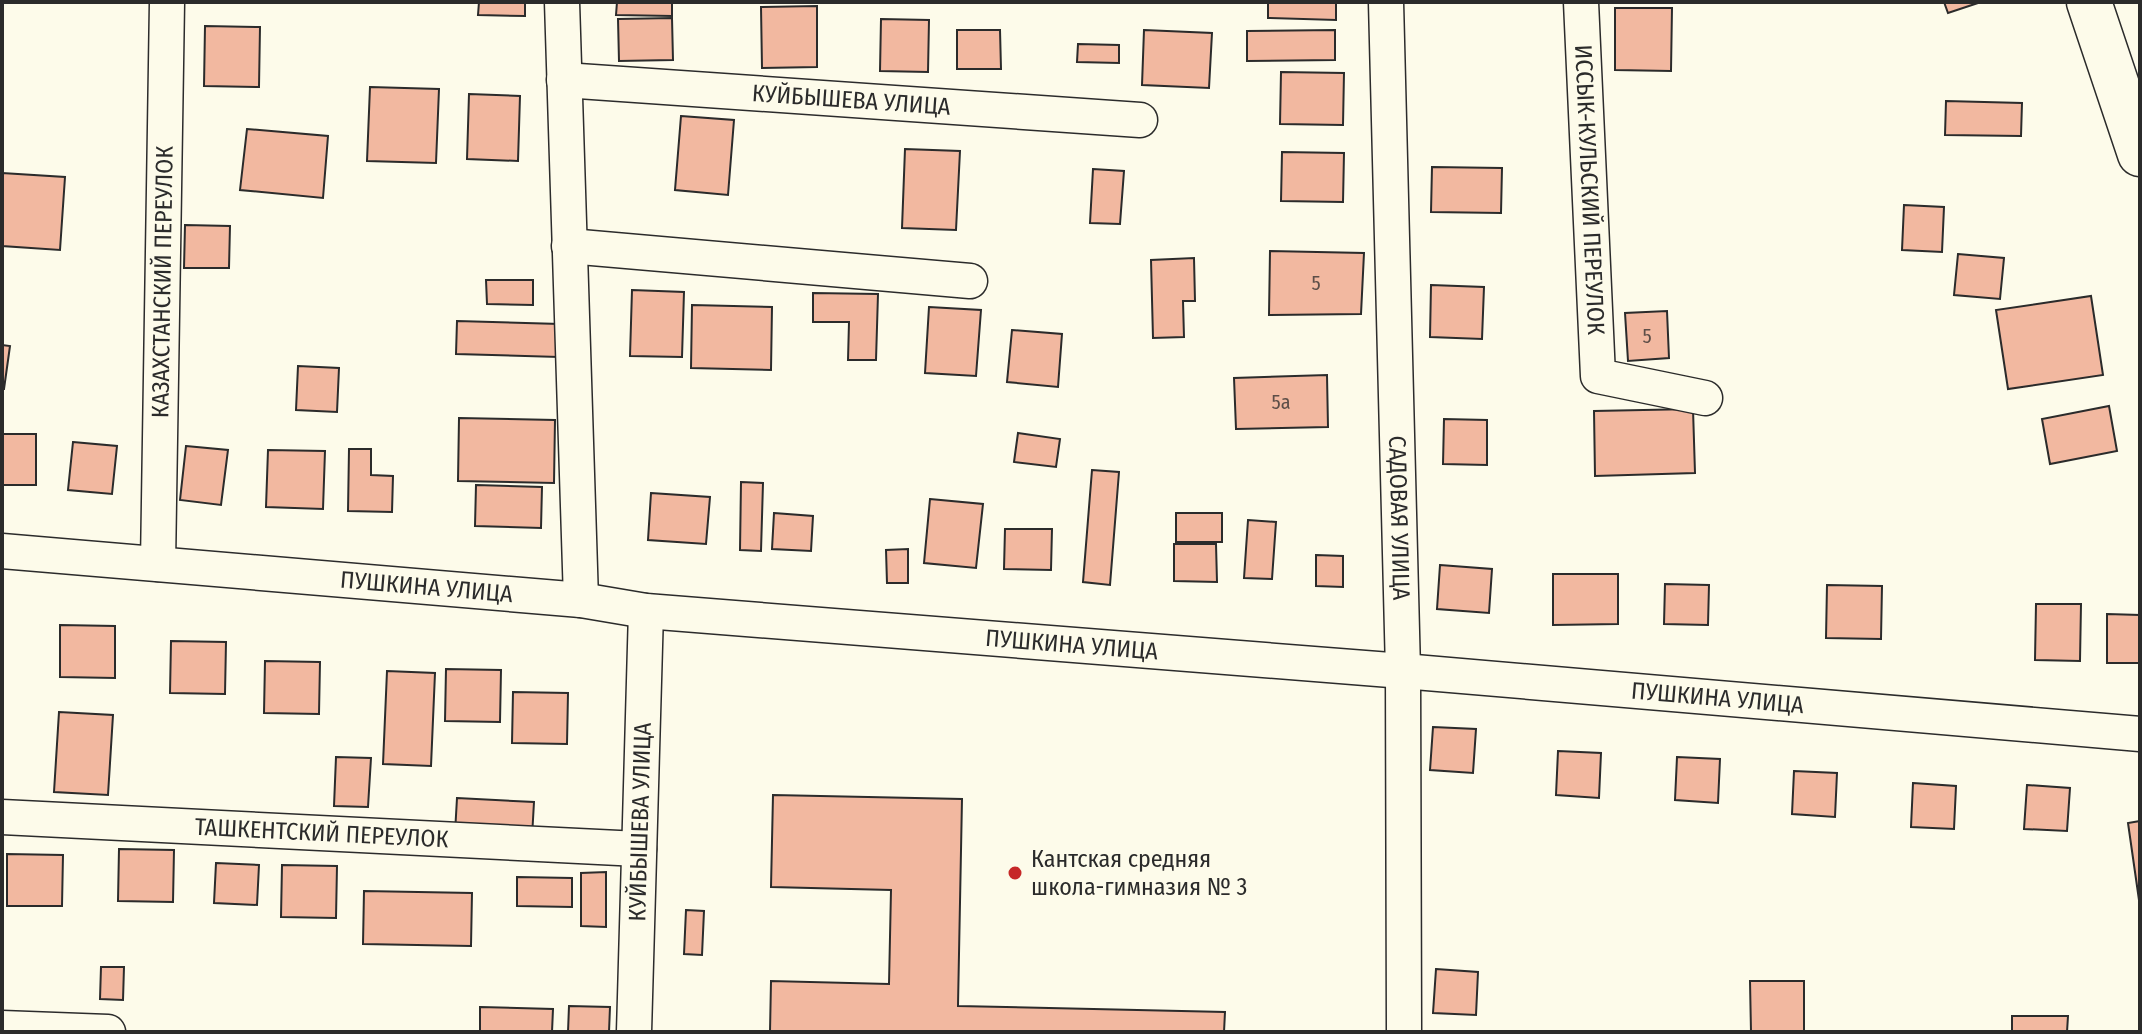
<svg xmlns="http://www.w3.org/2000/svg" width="2142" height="1034" viewBox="0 0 2142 1034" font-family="'Fira Sans Condensed',sans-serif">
<rect width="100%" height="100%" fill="#fdfbea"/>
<g fill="#f2b8a0" stroke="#2b2b2b" stroke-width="2">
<path d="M479,2H525V16L478,15Z"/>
<path d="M617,2H672V16L616,15Z"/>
<path d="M1268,2H1336V20L1268,18Z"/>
<path d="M1944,2H1981L1948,13Z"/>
<path d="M817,6V67L762,68L761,7Z"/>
<path d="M1615,8H1672L1671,71L1615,70Z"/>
<path d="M672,18L673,60L619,61L618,19Z"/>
<path d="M881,19L929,20L928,72L880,71Z"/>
<path d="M205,26L260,27L259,87L204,86Z"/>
<path d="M957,30H1000L1001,69H957Z"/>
<path d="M1144,30L1212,33L1209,88L1142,85Z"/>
<path d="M1335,30V60L1247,61V31Z"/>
<path d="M1078,44L1119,45V63L1077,62Z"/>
<path d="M1281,72L1344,73L1343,125L1280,124Z"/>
<path d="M370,87L439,89L436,163L367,161Z"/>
<path d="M469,94L520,96L518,161L467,159Z"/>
<path d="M1946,101L2022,103L2021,136L1945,135Z"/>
<path d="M681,116L734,120L728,195L675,190Z"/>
<path d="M247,129L328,136L323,198L240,190Z"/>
<path d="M905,149L960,151L956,230L902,228Z"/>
<path d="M1282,152L1344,153L1343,202L1281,201Z"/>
<path d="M1432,167L1502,168L1501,213L1431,212Z"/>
<path d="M1093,169L1124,171L1120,224L1090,223Z"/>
<path d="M2,173L65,177L60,250L2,246Z"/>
<path d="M1904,205L1944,207L1942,252L1902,250Z"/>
<path d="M185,225L230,226L229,268H184Z"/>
<path d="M1270,251L1364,253L1361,314L1269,315Z"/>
<path d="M1958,254L2004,258L2000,299L1954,295Z"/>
<path d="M1194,258L1195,301H1183L1184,337L1153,338L1151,260Z"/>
<path d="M486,280H533V305L487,304Z"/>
<path d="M1431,285L1484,287L1482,339L1430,337Z"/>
<path d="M632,290L684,292L682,357L630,356Z"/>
<path d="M813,293L878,294L876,360H848L849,322H813Z"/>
<path d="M2091,296L2103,375L2008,389L1996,310Z"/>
<path d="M692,305L772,307L771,370L691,368Z"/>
<path d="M929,307L981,310L976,376L925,373Z"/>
<path d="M1667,311L1669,358L1628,361L1625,313Z"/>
<path d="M457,321L560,324L559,357L456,354Z"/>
<path d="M1012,330L1062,334L1058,387L1007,382Z"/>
<path d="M2,345L10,346L4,389H2Z"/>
<path d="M298,366L339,368L337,412L296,410Z"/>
<path d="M1327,375L1328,427L1236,429L1234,378Z"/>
<path d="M2109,406L2117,451L2050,464L2042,419Z"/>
<path d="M1693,409L1695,473L1595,476L1594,411Z"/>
<path d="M459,418L555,420L554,483L458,481Z"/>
<path d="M1444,419L1487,420V465L1443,464Z"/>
<path d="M1018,433L1060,439L1056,467L1014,462Z"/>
<rect x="2" y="434" width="34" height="51"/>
<path d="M73,442L117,446L112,494L68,490Z"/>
<path d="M186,446L228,450L221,505L180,500Z"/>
<path d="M349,449H371V475L393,476L392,512L348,511Z"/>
<path d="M268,450L325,451L323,509L266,507Z"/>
<path d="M1092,470L1119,472L1110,585L1083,582Z"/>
<path d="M741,482L763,483L761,551L740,550Z"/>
<path d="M476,485L542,487L541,528L475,526Z"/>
<path d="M651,493L710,497L706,544L648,540Z"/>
<path d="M930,499L983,504L976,568L924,563Z"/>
<path d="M774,513L813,516L811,551L772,549Z"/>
<rect x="1176" y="513" width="46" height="29"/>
<path d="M1248,520L1276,522L1272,579L1244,578Z"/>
<path d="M1005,529H1052L1051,570L1004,569Z"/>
<path d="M1174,544H1216L1217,582L1174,581Z"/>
<path d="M908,549V583H887L886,550Z"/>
<path d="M1316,555L1343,556V587L1316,586Z"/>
<path d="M1440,565L1492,569L1489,613L1437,609Z"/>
<path d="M1553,574H1618V624L1553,625Z"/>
<path d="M1665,584L1709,585L1708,625L1664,624Z"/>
<path d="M1827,585L1882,586L1881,639L1826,638Z"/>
<path d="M2036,604H2081L2080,661L2035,660Z"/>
<path d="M2107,614L2140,615V663H2107Z"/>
<path d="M60,625L115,626V678L60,677Z"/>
<path d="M171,641L226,642L225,694L170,693Z"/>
<path d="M265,661L320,662L319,714L264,713Z"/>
<path d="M446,669L501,670L500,722L445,721Z"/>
<path d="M387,671L435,673L431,766L383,764Z"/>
<path d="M513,692L568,693L567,744L512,743Z"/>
<path d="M59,712L113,715L108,795L54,792Z"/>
<path d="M1433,727L1476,729L1473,773L1430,770Z"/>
<path d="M1558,751L1601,753L1599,798L1556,795Z"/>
<path d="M336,757L371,758L368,807L334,806Z"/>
<path d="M1677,757L1720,759L1718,803L1675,800Z"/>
<path d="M1794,771L1837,773L1835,817L1792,814Z"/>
<path d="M1913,783L1956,786L1954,829L1911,827Z"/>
<path d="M2027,785L2070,788L2067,831L2024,829Z"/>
<path d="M773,795L962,799L958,1006L1225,1012L1224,1032H770L771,981L889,984L891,890L771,887Z"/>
<path d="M457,798L534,802L532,837L455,833Z"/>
<path d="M2140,821V907L2128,823Z"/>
<path d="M119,849L174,850L173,902L118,901Z"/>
<path d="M7,854L63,855L62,906H7Z"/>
<path d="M216,863L259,865L257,905L214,903Z"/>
<path d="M282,865L337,866L336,918L281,917Z"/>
<path d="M606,872V927L581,926V873Z"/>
<path d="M517,877L572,878V907L517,906Z"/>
<path d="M364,891L472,893L471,946L363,944Z"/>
<path d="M686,910L704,911L702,955L684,954Z"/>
<path d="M101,967H124L123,1000L100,999Z"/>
<path d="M1436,969L1478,972L1476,1015L1433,1013Z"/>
<path d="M1750,981H1804V1032H1751Z"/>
<path d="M569,1006L610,1007L609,1032H568Z"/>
<path d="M480,1007L553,1009L552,1032H480Z"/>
<path d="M2012,1016H2068L2067,1032H2012Z"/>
</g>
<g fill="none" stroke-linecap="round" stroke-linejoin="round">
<defs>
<g id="street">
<path d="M562,2L581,600"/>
<path id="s1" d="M1386,2L1403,671L1404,1032"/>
<path id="s2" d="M1581,2L1598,376L1705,398"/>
<path id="s3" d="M564,80L1140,120"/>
<path d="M569,246L970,281"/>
<path id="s4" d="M2,551L581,600L646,611L1403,671L2140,734"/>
<path id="s5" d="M158,564L167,2"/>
<path id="s6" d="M2,817L639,849"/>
<path d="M2,1028L108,1032"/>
<path id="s7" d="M634,1032L646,611"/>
</g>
<path id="secondary" d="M2089,2L2140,154"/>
</defs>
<use href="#street" stroke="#2b2b2b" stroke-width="37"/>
<use href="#secondary" stroke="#2b2b2b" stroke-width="47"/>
<use href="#street" stroke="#fdfbea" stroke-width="34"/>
<use href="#secondary" stroke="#fdfbea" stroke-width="44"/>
</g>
<circle fill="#c62828" stroke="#fdfbea" stroke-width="3" cx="1015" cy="873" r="8"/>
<g text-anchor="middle" stroke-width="6" stroke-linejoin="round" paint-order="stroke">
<g font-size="20" fill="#5d4e48">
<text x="1316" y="290">5</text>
<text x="1647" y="343">5</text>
<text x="1281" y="409">5а</text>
</g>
<g font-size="24" fill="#2b2b2b" stroke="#fdfbea">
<text dy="8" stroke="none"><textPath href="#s3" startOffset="288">КУЙБЫШЕВА УЛИЦА</textPath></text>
<text dy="8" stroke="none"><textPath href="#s2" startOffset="188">ИССЫК-КУЛЬСКИЙ ПЕРЕУЛОК</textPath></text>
<text dy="8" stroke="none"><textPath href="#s5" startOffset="282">КАЗАХСТАНСКИЙ ПЕРЕУЛОК</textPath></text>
<text dy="8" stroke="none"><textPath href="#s1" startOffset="516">САДОВАЯ УЛИЦА</textPath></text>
<text dy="8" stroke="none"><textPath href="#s4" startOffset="426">ПУШКИНА УЛИЦА</textPath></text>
<text dy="8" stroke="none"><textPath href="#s4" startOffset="1074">ПУШКИНА УЛИЦА</textPath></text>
<text dy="8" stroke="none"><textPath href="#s4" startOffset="1722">ПУШКИНА УЛИЦА</textPath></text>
<text dy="8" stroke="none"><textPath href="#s7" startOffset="210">КУЙБЫШЕВА УЛИЦА</textPath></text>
<text dy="8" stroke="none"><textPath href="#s6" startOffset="320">ТАШКЕНТСКИЙ ПЕРЕУЛОК</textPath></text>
</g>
<g font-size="24" fill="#2b2b2b" stroke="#fdfbea" text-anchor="start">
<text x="1031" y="867">Кантская средняя<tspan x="1031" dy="28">школа-гимназия № 3</tspan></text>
</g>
</g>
<rect width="2142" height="1034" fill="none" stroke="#2b2b2b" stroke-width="8"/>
</svg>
